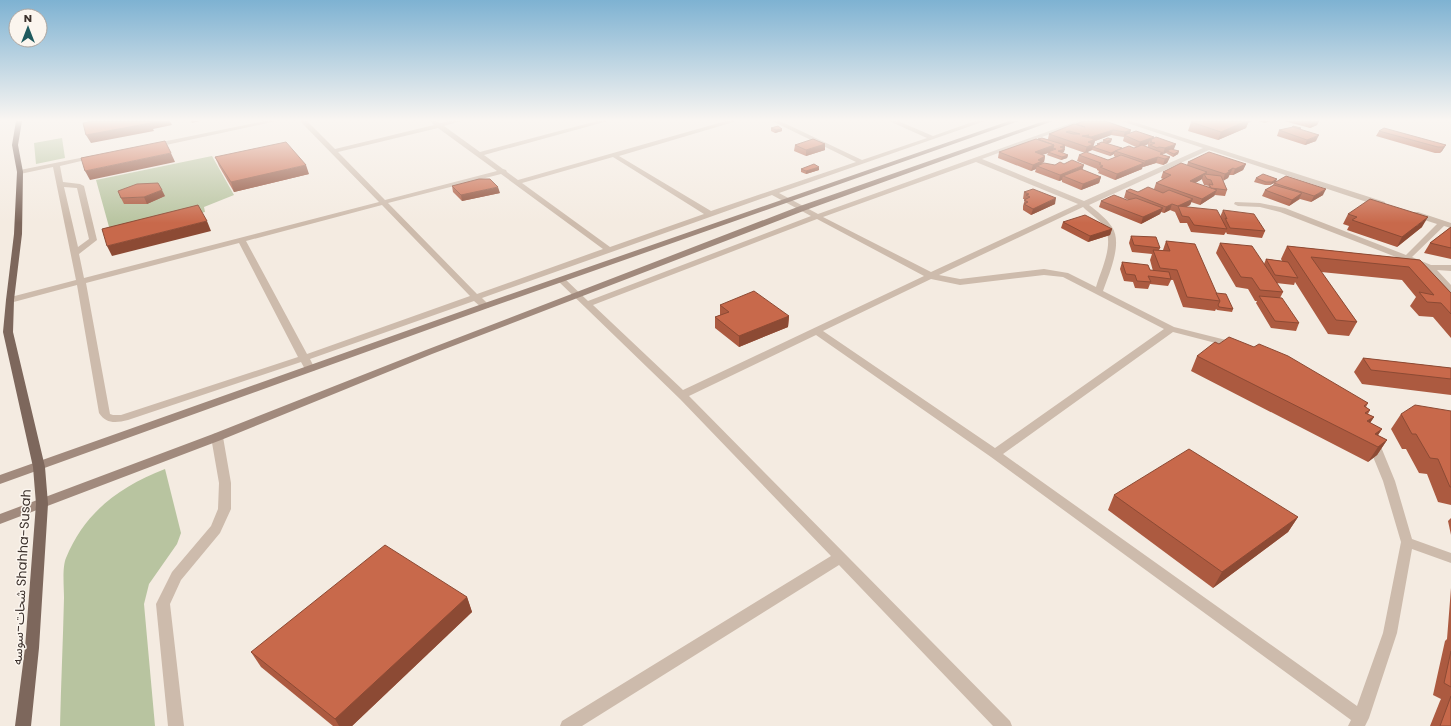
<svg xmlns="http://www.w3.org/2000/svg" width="1451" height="726" viewBox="0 0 1451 726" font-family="Poppins,'Noto Sans Arabic',sans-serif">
<rect width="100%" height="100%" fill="#f4ebe1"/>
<g fill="#b8c4a0">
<path d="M62,138L65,158L36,164L34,143Z"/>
<path d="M212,156L234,195L204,207L205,212L111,234L96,180Z"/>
<path d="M165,469L181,533L177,544L149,584L144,604L155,726H60C61,683 63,641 64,598C64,588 62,567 66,558C85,512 119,487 165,469Z"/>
</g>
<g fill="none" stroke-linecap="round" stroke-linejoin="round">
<g fill="#cdbbac" fill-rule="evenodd">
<path d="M264,121H277L152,148L149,146L152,144Z"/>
<path d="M300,121H307L335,149L434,125L430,121H437L440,123L449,121H461L444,126L480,152L597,121H608L484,155L503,169L506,170L507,172L518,180L726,121H737L619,156L711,211L856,162L772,121H780L862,160L927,138L889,121H898L933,136L975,121H985L779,193L818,214L1077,121H1086L982,159L1084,201L1203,148L1121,121H1131L1385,202V206H1379L1209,150L1089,205C1097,211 1106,218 1112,227C1123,243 1109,274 1103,291L1174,327L1238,343L1240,345L1235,348L1173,332L1003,454L1357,706L1383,633L1401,542L1383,481L1367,442L1369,439H1377L1379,442L1395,481L1412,539L1451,553V563L1412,549L1397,633L1369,718L1365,726H1348L1351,720L991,457L816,335L689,396L1010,721L1012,726H993L839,565L582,726H560L562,721L831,556L680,399L557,280L558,278H564L588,301L811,216L772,195L482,298L490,306L488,308H482L474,301L310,359L315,369L314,371H306L301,362L128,420C116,423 106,424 99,413L77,285L10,303L6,300L7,298L76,280L53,167L20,174L17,172L20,170L95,155L98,157L60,166L63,182L80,184L84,186L97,240L79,254L84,278L379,202ZM438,128L497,171L385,200L338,152ZM613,157L704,214L610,247L522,183ZM976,162L1078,204L931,272L823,217ZM501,174L603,249L477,294L388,203ZM64,187L77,188L89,239L78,247ZM382,205L470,296L307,354L246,241ZM1083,207C1090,214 1102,221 1106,230C1113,247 1101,270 1096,287L1068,273L1044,269L960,279L939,275ZM817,219L924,276L683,390L593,305ZM239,243L298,357L121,415H113L110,414L86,283ZM1044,275L1063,277L1164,329L995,448L823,331L931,279L960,285Z"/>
<path d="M1235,202L1260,203L1285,208L1406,255L1437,224L1412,216V212H1418L1451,223V228L1444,226L1412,257L1431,265H1451V271L1437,270L1451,285V293L1448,292L1427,269L1280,212L1260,207L1238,206L1234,204Z"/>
<path d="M217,433L221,434L223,437L231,483V509L220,533L181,580L170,604L184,726H168L156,604L172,572L211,526L218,509L219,483L211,437L213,434Z"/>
</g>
<g fill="#a18a7d" fill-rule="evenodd">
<path d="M1009,121H1019L488,308L0,484V475L482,304Z"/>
<path d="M1044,121H1053L806,210L432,354L221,440L0,524V514L213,434L426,350L800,206Z"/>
</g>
<path fill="#7d675c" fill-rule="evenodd" d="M16,121H22L18,145L23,172L22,234L14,300L13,332L45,467L48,504L39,648L31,726H15L25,648L36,504L33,467L3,332L6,300L14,234L17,172L12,145Z"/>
</g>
<g fill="#ac5a40" fill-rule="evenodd">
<path d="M1258,121H1270L1265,123Z"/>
<path d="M1284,121H1319L1317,125L1310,128Z"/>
<path d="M1191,122L1248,123L1246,128L1218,140L1188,131Z"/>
<path d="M1076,124L1131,130L1130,133L1154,138L1174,150L1179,151L1178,154L1173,157L1166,153L1163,154V155L1170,157L1167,163L1163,165L1156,163L1143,167H1142V169L1115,180L1098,173L1099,171L1097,170V169L1077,161L1079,155L1108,160L1115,157L1114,156V154L1110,156L1092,150L1093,147L1097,145V144L1103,142V140L1111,142L1108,144L1122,148H1134L1136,147L1123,141L1124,137L1111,135L1095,141L1092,150L1085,153L1065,146V148H1064V152L1061,153L1068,155L1067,158L1061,160L1047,155L1048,153L1042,155L1045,156L1044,162L1042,163L1041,164L1083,170L1101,177L1099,183L1081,190L1062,182V180L1059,181L1035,172L1036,169L1031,171L998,158L999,152L1038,139H1048L1049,134L1076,125ZM1148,144V147L1145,146Z"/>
<path d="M771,128L782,129V131L775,133L771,131Z"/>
<path d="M1301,129L1316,141L1305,145L1277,136L1279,130Z"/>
<path d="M1379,131L1446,145L1442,151L1440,153H1435L1376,136Z"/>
<path d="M825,144V150L806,156L794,151L795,145Z"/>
<path d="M215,157L309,174L234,192L219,166Z"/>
<path d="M1188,162L1246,164L1243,170L1233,175H1229L1228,178L1223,180L1227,190L1225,196L1215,195L1214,196L1200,205L1191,202L1190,205L1186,207L1220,217L1223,210L1265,231L1262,238L1227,234L1226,232L1224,235L1191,232L1187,223H1180L1175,212L1170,210L1164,213L1161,212L1160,214L1141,224L1099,207L1101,201L1129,200L1124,198L1126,191L1138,192L1154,189L1156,183L1163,179L1161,178L1163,172L1187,165ZM1202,179V180L1204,185L1209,186L1208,187L1195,183Z"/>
<path d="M801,169L819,170L806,174L801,172Z"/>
<path d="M1256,178L1276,182L1270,185H1265L1254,182Z"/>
<path d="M1274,183L1323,195L1311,202L1300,199L1289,206L1262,196L1265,190L1273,185Z"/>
<path d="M452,186L500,193L462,201L453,192Z"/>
<path d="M1024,192L1055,204L1031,215L1023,210V206L1025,199H1023Z"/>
<path d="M165,196L147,204H124L121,198Z"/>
<path d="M1348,214L1422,227L1397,247L1347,230L1349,226L1343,224Z"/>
<path d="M1063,222L1112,229L1110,235L1088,242L1061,228Z"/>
<path d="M1451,227V259L1424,253L1430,243Z"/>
<path d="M1131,236L1160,248L1159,250H1163L1166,241L1216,293L1233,309L1232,312L1217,310L1216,309L1215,311L1183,307L1173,280H1171L1168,286L1150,284L1148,289L1135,288L1133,282L1124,281L1120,269L1122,262L1150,270L1153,271L1150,260L1152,254L1132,252L1129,243Z"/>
<path d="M1220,243L1264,264L1266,259L1282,261L1281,259L1287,246L1420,260L1451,293V338L1433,317L1419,316L1410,306L1416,297L1402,280L1321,272L1357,322L1349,336L1328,334L1295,282L1294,285L1276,283L1283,292L1280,298L1299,323L1296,331L1271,328L1256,303L1257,301H1255L1248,289L1236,287L1216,253Z"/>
<path d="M720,305L789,316L788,327L739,347L715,328V317L720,315Z"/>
<path d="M1219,344L1368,403L1366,407L1370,410L1368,414L1374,417L1370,423L1382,429L1378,435L1387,440L1377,455L1368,462L1191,371L1197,356Z"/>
<path d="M1363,358L1451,368V395L1362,384L1354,372Z"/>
<path d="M1451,411V505L1438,502L1427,474L1419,473L1406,449H1402L1391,429L1401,414Z"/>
<path d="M1114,495L1298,517L1288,532L1213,588L1108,510Z"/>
<path d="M1451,518V535L1448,521Z"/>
<path d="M1451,588V726H1430L1440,701L1441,699L1433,695L1445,641L1447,639Z"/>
<path d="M467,597L472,612L352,726H333L261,667L251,652Z"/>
</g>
<g fill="#8c4a34">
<path d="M150,121H170L172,125L153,129L154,131L91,143L86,135Z"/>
<path d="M191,121H200L192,123Z"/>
<path d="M1242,121H1252L1248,123L1246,128L1218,140L1221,132Z"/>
<path d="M1315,121H1319L1317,125L1310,128L1312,123Z"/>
<path d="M782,129V131L775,133L776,130Z"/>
<path d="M1113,130L1111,135L1095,141L1092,150L1085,153L1088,142L1089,141L1091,137Z"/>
<path d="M1131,130L1129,135H1124L1123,138L1125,132Z"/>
<path d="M1319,135L1316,141L1305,145L1307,140Z"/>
<path d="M1154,137L1153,142L1152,141L1150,140L1148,144L1138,148L1140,142Z"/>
<path d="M1112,139L1111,142L1106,144L1107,141Z"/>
<path d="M825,144V150L806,156V150Z"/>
<path d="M1176,144L1174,149L1169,152L1167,151L1166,153L1163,154L1165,148Z"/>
<path d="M1054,145L1053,151L1048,152V153L1033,158L1035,152Z"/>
<path d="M1065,145V148L1059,150L1060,147Z"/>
<path d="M1446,145L1442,151L1440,153L1443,147Z"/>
<path d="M1065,149L1064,152L1057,154L1058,151Z"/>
<path d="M1115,151L1114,154L1110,156L1111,153Z"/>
<path d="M1179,151L1178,154L1173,157L1174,154Z"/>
<path d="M171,153L175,162L90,180L85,171Z"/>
<path d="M1068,155L1067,158L1061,160L1062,157Z"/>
<path d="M1045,156L1044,162L1042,163L1041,167L1037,166L1036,169L1031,171L1033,165L1038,160Z"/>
<path d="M1158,157L1156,163L1143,167L1145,161Z"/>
<path d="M1170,157L1167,163L1163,165L1165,159Z"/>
<path d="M1144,163L1142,169L1115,180L1117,174Z"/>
<path d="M1246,164L1243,170L1233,175L1235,169Z"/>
<path d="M306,165L309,174L234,192L231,182Z"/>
<path d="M1084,165L1082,171L1063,176L1062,180L1059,181L1060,175Z"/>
<path d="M819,167V170L806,174V171Z"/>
<path d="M1233,168L1228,178L1223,181L1225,174L1228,171Z"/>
<path d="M1207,172L1206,177L1204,174L1202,179L1187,188L1190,181Z"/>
<path d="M1101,177L1099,183L1081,190L1083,184Z"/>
<path d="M1277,179L1276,182L1270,185L1272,182Z"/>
<path d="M498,187L500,193L462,201L461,195Z"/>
<path d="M1326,189L1323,195L1311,202L1314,196Z"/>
<path d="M162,190L165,196L147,204L144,197Z"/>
<path d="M1217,190L1214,196L1200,205L1202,199Z"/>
<path d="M1302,193L1299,199L1289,206L1292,200Z"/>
<path d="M1056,198L1055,204L1031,215L1033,209Z"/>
<path d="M1193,199L1190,205L1180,210L1178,206Z"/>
<path d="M1172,204L1170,210L1164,213L1166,207Z"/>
<path d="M1163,208L1160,214L1141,224L1143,217Z"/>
<path d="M1428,217L1422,227L1397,247L1402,237Z"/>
<path d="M207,221L211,231L112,256L107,246Z"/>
<path d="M1112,229L1110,235L1088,242L1090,236Z"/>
<path d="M789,316L788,327L739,347V336Z"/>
<path d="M1374,417L1364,432L1367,421Z"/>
<path d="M1382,429L1372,444L1375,434Z"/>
<path d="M1387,440L1377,455L1368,462L1378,447Z"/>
<path d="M1298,517L1288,532L1213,588L1222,572Z"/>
<path d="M467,597L472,612L352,726H339L335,719Z"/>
</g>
<g fill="#c8694b" stroke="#8c4a34" fill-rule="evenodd">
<path d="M92,121H150L151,123L86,135L83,123Z"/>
<path d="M1084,121H1105L1131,130L1125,132L1113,130L1091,137L1087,136L1089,135L1082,136L1095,139L1088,142L1093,144L1087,147L1049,134L1074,124L1085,127L1076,124ZM1069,131L1080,134H1073L1066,132Z"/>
<path d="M1194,121H1246L1221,132L1191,122Z"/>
<path d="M1307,121H1315L1312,123Z"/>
<path d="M778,126L782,129L776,130L771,128Z"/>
<path d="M1293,126L1301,128L1300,129L1293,127L1291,128Z"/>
<path d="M1293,127L1319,135L1307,140L1279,130Z"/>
<path d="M1384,128L1446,145L1443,147H1438L1379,131Z"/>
<path d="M1136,131L1154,137L1140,142L1124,135Z"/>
<path d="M1156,137L1176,144L1165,148L1159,147L1157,148L1150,145L1155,143L1150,142L1152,141L1150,140Z"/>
<path d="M1042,138L1065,145L1060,147L1065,149L1058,151L1068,155L1062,157L1048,152L1056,149L1053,148L1054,145L1038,139Z"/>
<path d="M1108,138L1112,139L1107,141L1103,140Z"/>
<path d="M813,139L825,144L806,150L795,145Z"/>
<path d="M1036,139L1054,145L1035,152L1045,156L1038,160L1042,161L1033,165L999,152Z"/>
<path d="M165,141L171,153L85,171L81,158Z"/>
<path d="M286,142L306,165L231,182L215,157Z"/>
<path d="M1102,142L1122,148L1111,153L1093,147L1100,144H1097Z"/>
<path d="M1142,145L1163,153L1160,154L1170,157L1165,159L1158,157L1145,161L1115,151L1129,146L1134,148Z"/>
<path d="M1171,149L1179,151L1174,154L1167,151Z"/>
<path d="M1086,152L1108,160L1121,155L1144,163L1117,174L1100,167L1103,166L1099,164L1101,163L1079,155Z"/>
<path d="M1209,152L1246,164L1235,169L1233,168L1228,171H1231L1225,174L1188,162Z"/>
<path d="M1072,160L1084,165L1060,175L1037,166L1044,163L1055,165L1060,162L1064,164Z"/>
<path d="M1181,163L1207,172L1190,181L1217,190L1202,199L1156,183L1171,175L1163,172Z"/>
<path d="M814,164L819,167L806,171L801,169Z"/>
<path d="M1081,169L1101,177L1083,184L1063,176Z"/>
<path d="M1204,174L1221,176L1227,190L1211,188L1209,184L1213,185L1211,180L1207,179Z"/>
<path d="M1263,174L1277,179L1272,182H1266L1256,178Z"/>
<path d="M1286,176L1326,189L1314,196L1274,183Z"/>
<path d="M479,179H490L498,187L461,195L452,186Z"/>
<path d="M158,183L162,190L144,197L121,198L118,191L137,184Z"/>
<path d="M1274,185L1302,193L1292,200L1265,190Z"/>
<path d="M1148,187L1163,193L1169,190L1193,199L1178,206L1172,204L1166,207L1126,191L1130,189L1138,192Z"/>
<path d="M1033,189L1056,198L1033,209L1024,204L1028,202L1024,200L1030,197L1026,195L1029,194L1024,192Z"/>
<path d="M1114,195L1127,200L1136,198L1163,208L1143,217L1101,201Z"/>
<path d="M1370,199L1428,217L1402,237L1352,220L1357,217L1348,214Z"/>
<path d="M198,205L207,221L107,246L102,229Z"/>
<path d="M1178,206L1217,210L1227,229L1194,225L1189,217L1182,216Z"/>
<path d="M1223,210L1254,214L1265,231L1230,228L1225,218L1227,219Z"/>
<path d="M1085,215L1112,229L1090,236L1063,222Z"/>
<path d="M1451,227V248L1430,243Z"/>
<path d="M1131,236L1156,237L1160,248L1134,245Z"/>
<path d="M1166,241L1195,244L1220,301L1187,297L1177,270L1160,268L1153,250L1170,251Z"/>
<path d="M1220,243L1252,246L1283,292L1260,290L1252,278L1241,277Z"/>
<path d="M1287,246L1420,260L1451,293V314L1441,303L1427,302L1419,292L1434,295L1409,267L1311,257L1357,322L1336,320Z"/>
<path d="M1266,259L1288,262L1298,278L1275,275Z"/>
<path d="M1122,262L1148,265L1150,270L1169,272L1171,279L1148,276L1151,282L1137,281L1135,275L1126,274Z"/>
<path d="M754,291L789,316L739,336L715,317L729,312L720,305Z"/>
<path d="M1216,293L1226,294L1233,309L1219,307L1218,305L1220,301Z"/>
<path d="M1259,296L1282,298L1299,323L1275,321Z"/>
<path d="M1229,337L1254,347L1259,344L1288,356L1368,403L1364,406L1370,410L1365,413L1374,417L1367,421L1382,429L1375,434L1387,440L1378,447L1197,356L1215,342L1219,344Z"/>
<path d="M1363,358L1451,368V379L1371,370Z"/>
<path d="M1415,405L1451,411V487H1450L1438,459L1430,458L1416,434H1412L1401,414Z"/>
<path d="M1189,449L1298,517L1222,572L1114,495Z"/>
<path d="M385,545L467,597L335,719L251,652Z"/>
<path d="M1451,651V687L1444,683Z"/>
<path d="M1451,696V726H1440Z"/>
</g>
<linearGradient id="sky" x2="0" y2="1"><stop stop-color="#7eb2d2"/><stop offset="0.54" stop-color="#faf6f2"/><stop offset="1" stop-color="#faf6f2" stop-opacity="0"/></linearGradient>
<rect width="1451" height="223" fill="url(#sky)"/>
<g text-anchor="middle" stroke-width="3" stroke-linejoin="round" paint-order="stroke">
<g font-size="13" fill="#3b302b" stroke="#fbf5ee">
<text transform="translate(21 577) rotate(-87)" y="5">شحات-سوسه Shahha-Susah</text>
</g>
</g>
<g transform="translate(28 28)"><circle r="19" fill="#fbf5ee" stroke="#aea6a0"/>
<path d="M0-3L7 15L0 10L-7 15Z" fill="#1f5a5e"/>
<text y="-6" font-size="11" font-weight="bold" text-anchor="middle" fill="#3b302b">N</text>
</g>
</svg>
